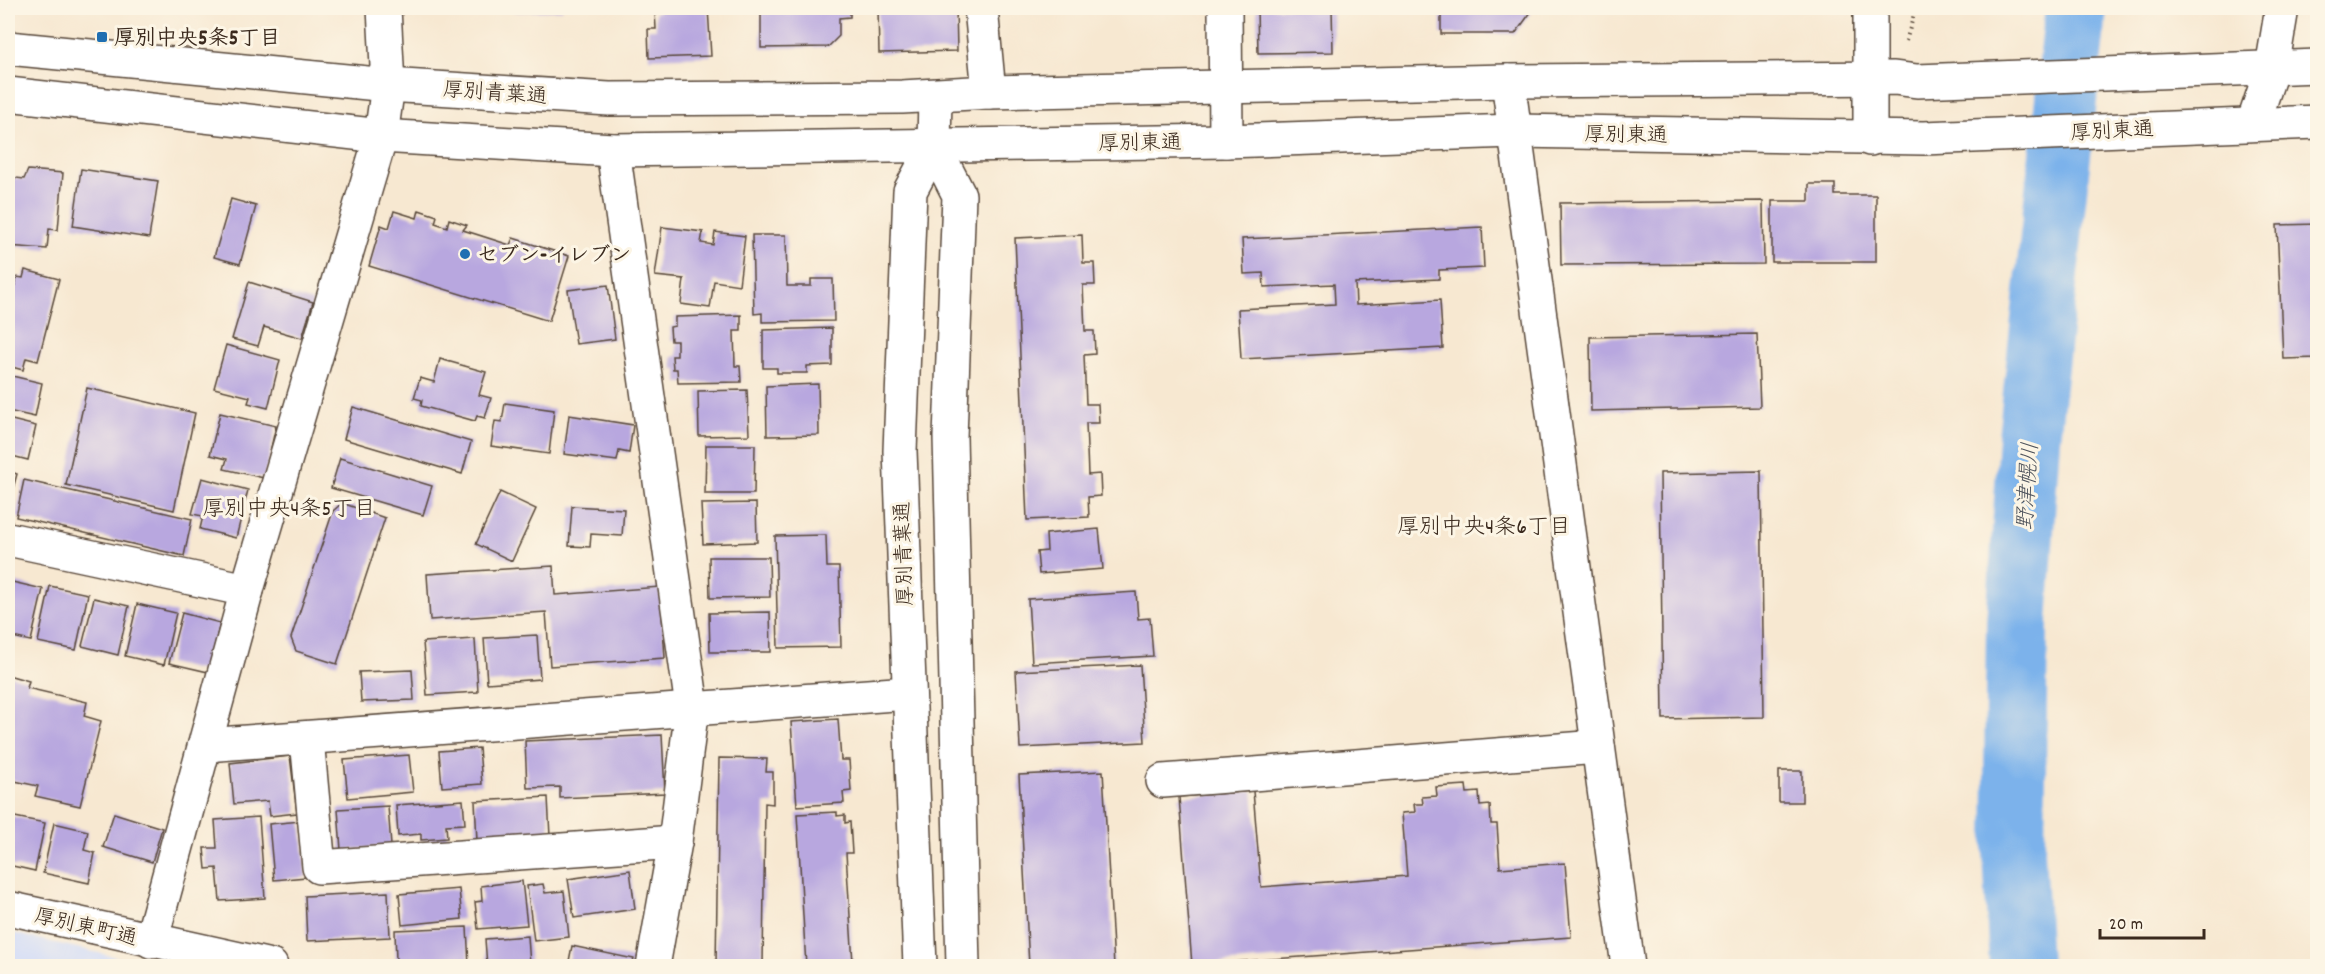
<svg xmlns="http://www.w3.org/2000/svg" width="2325" height="974" viewBox="0 0 2325 974" font-family="Dekko,'Klee One',sans-serif">
<rect width="100%" height="100%" fill="#fcf5e5"/>
<filter id="ink" filterUnits="userSpaceOnUse"><feTurbulence type="fractalNoise" baseFrequency=".0167" numOctaves="2"/><feDisplacementMap in="SourceGraphic" scale="12" xChannelSelector="R" yChannelSelector="G"/><feConvolveMatrix kernelMatrix="1 2 1 2 8 2 1 2 1" color-interpolation-filters="sRGB"/></filter>
<filter id="wash" filterUnits="userSpaceOnUse"><feTurbulence type="fractalNoise" baseFrequency=".008" numOctaves="4" result="noise"/><feDisplacementMap in="SourceGraphic" scale="24" xChannelSelector="R" yChannelSelector="G"/><feGaussianBlur stdDeviation="1.35" result="paint"/><feColorMatrix in="noise" values="0 0 0 0 0 0 0 0 0 0 0 0 0 0 0 0 0 1.4 0 .05"/><feComposite in="paint" operator="in"/></filter>
<g filter="url(#wash)">
<rect width="100%" height="100%" fill="#f7e8d1"/>
<path fill="#cfdaf9" d="M8,932L155,966H8Z"/>
<g fill="none" stroke-linecap="round" stroke-linejoin="round">
<path stroke="#7cb2eb" stroke-width="62" d="M2020,966L2014,852L2017,623L2029,439L2076,8"/>
</g>
<g id="blocks">
<g fill="#b8a7df">
<path d="M515,8H562V10L515,12Z"/>
<path d="M659,8H708L711,56L649,58L648,29H656L655,12H659Z"/>
<path d="M761,8H850V17L839,18V36L828,47L761,48Z"/>
<path d="M878,8H956L957,51L879,53Z"/>
<path d="M1257,8H1332L1333,52L1258,53Z"/>
<path d="M1441,8H1534L1515,34H1441Z"/>
<path d="M81,169L158,181L149,238L73,226Z"/>
<path d="M28,170L63,173L58,230L49,229L47,249L8,246V177L24,179Z"/>
<path d="M1809,184H1835V195H1876V262H1772V201H1809Z"/>
<path d="M231,199L256,206L240,264L214,257Z"/>
<path d="M1763,201L1764,264L1561,265L1560,203Z"/>
<path d="M419,210L437,216L435,223L447,227L449,219L467,225L463,230L510,245L513,238L569,256L549,321L369,266L381,225L389,228L394,211L417,218Z"/>
<path d="M2318,224V358L2283,359L2277,225Z"/>
<path d="M662,227L703,232L701,243L713,245L715,232L745,236L739,285L714,281L710,308L681,304L684,279L655,276Z"/>
<path d="M1482,227L1484,268L1439,270V279L1355,283L1356,305L1440,300L1443,348L1241,359L1238,309L1335,304L1334,284L1264,287L1263,273L1244,274L1242,239Z"/>
<path d="M752,235H786L787,286H811V279H833L834,321L762,322V313L754,314Z"/>
<path d="M1082,235L1083,263H1094L1095,285H1083L1085,331H1094L1095,354L1084,355L1086,404H1098L1099,423H1086L1088,475L1100,474L1101,496L1088,497L1089,517L1027,520L1015,238Z"/>
<path d="M25,270L59,279L38,361L26,358L23,370L8,366V295L12,296L17,277L23,278Z"/>
<path d="M249,282L313,302L302,338L264,327L258,346L232,339Z"/>
<path d="M608,285L615,339L576,344L568,290Z"/>
<path d="M741,315V331H734L735,366H740L741,382L678,383L677,369H673L672,356H677V341H671L670,327L675,326V317Z"/>
<path d="M832,328V365L807,366V373H777V368H763V330Z"/>
<path d="M1757,334L1760,407L1591,411L1590,337Z"/>
<path d="M226,345L280,360L268,408L248,403L250,397L214,388Z"/>
<path d="M440,359L486,372L479,395L491,398L485,418L477,416L475,421L421,406L422,400L414,398L420,378L434,382Z"/>
<path d="M8,375L42,383L35,417L8,411Z"/>
<path d="M818,384L819,435L767,436L766,386Z"/>
<path d="M87,388L195,413L174,510L66,485Z"/>
<path d="M747,390L749,435L699,436L698,391Z"/>
<path d="M505,403L554,410L549,454L491,446L495,421L502,422Z"/>
<path d="M353,407L471,442L462,474L344,439Z"/>
<path d="M220,413L276,426L264,478L224,469L227,459L210,455Z"/>
<path d="M569,415L633,425L629,453L619,451L617,461L564,454Z"/>
<path d="M8,419L36,426L28,460L8,455Z"/>
<path d="M706,445H755L754,494H705Z"/>
<path d="M340,458L432,486L423,515L331,488Z"/>
<path d="M8,471L17,474L8,507Z"/>
<path d="M1761,471L1764,717L1663,719L1660,473Z"/>
<path d="M202,478L248,490L236,538L200,529L203,516L192,514Z"/>
<path d="M24,480L192,519L184,556L16,517Z"/>
<path d="M500,492L536,509L512,561L476,544Z"/>
<path d="M342,503L385,518L337,664L296,651L291,638L333,511Z"/>
<path d="M756,503L757,542L703,544L701,504Z"/>
<path d="M572,506L624,509L622,536L591,534L590,547L569,546Z"/>
<path d="M1099,529L1103,569L1039,574L1037,552L1047,551L1046,534Z"/>
<path d="M826,535L827,567H839L841,647L778,648L775,536Z"/>
<path d="M709,557H769L770,597L710,598Z"/>
<path d="M553,566L555,595L660,587L665,658L550,666L546,612L430,620L427,574Z"/>
<path d="M8,581L43,589L31,641L8,636Z"/>
<path d="M50,586L88,594L76,650L38,642Z"/>
<path d="M1136,592L1138,619L1150,618L1153,656L1032,663L1028,599Z"/>
<path d="M94,598L129,606L118,655L82,646Z"/>
<path d="M137,604L176,613L164,665L125,656Z"/>
<path d="M770,612L771,652H710L709,613Z"/>
<path d="M182,613L220,623L208,672L169,663Z"/>
<path d="M537,635L540,679L487,683L484,638Z"/>
<path d="M475,639L478,692L427,695L423,642Z"/>
<path d="M1140,665L1145,742L1020,748L1016,671Z"/>
<path d="M412,670L414,700L361,702L359,672Z"/>
<path d="M8,675L29,681L27,688L87,702L84,716L101,721L80,806L35,796L38,786L10,780L8,787Z"/>
<path d="M838,719L841,760H849L851,791L843,792L844,803L797,806L791,722Z"/>
<path d="M662,735L665,793L560,798V787L527,788L525,741Z"/>
<path d="M479,748L482,784L442,787L439,751Z"/>
<path d="M409,755L413,792L348,798L344,760Z"/>
<path d="M290,756L297,813L270,816L268,801L234,804L230,763Z"/>
<path d="M719,758L767,759L766,772H773V804L765,803L763,966H716Z"/>
<path d="M1103,771L1114,966H1029L1019,775Z"/>
<rect x="1779" y="771" width="23" height="31"/>
<path d="M1466,785L1467,793L1479,792L1480,806L1490,805L1491,824H1497L1500,868L1565,863L1571,937L1192,965L1179,797L1253,791L1261,887L1407,876L1402,813L1415,812L1414,804H1423L1422,797L1437,796L1436,787Z"/>
<path d="M548,797L550,837L477,841L475,801Z"/>
<path d="M463,800L465,824L446,825L447,838L421,840V834L398,836L396,805Z"/>
<path d="M388,806L391,846L341,850L338,809Z"/>
<path d="M837,812V816L845,815V823L850,822L852,853H846L853,963L859,962L860,966H806L797,814Z"/>
<path d="M114,813L162,828L152,862L103,847Z"/>
<path d="M10,816L45,823L35,871L8,865Z"/>
<path d="M259,817L265,898L220,901L217,868L206,869L204,848H217L215,820Z"/>
<path d="M301,821L306,877L274,880L269,824Z"/>
<path d="M54,823L88,831L84,850L95,853L89,883L43,873Z"/>
<path d="M630,870L635,909L574,918L568,879Z"/>
<path d="M522,881L527,925L478,929L475,902L482,901L481,886Z"/>
<path d="M543,884L545,893L564,891L569,937L534,941L527,886Z"/>
<path d="M459,889L462,919L402,925L399,894Z"/>
<path d="M388,892L390,937L307,941L305,896Z"/>
<path d="M467,927L469,966H419L418,961H396L395,930Z"/>
<path d="M528,936L530,966H487L485,939Z"/>
<path d="M572,946L634,959L632,966H568Z"/>
</g>
</g>
</g>
<g filter="url(#ink)">
<use href="#blocks" fill-opacity="0" stroke="#574639" stroke-width="1.5"/>
<g fill="none" stroke-linecap="round" stroke-linejoin="round">
<defs>
<g id="minor">
<path d="M981,8L989,92"/>
<path d="M1225,8L1226,141"/>
<path d="M8,48L388,85L609,99L902,97L989,92L1508,81L1894,78L1917,81L2318,66"/>
<path d="M1508,81L1628,966"/>
<path d="M8,94L381,136L613,150L1226,141L1514,131L1924,138L2318,122"/>
<path d="M2253,124L2272,68L2282,8"/>
<path d="M1870,139V8"/>
<path d="M934,146L959,195L950,437L963,966"/>
<path d="M613,150L692,707L675,842L653,966"/>
<path d="M8,539L247,590"/>
<path d="M307,739L319,867L675,842"/>
<path d="M205,745L908,693"/>
<path d="M1163,781L1598,747"/>
<path d="M8,908L271,966"/>
<path d="M151,941L247,590L381,136L388,85L384,8"/>
<path d="M920,966L900,451L910,191L934,146L935,96"/>
</g>
</defs>
<use href="#minor" stroke="#574639" stroke-width="36"/>
<path stroke="#574639" stroke-width="4" stroke-dasharray="1.5 4.5" stroke-linecap="butt" d="M1906,41L1916,8"/>
<use href="#minor" stroke="#fff" stroke-width="33"/>
</g>
</g>
<g fill="#1f6fb2" stroke="#fcf5e5" stroke-width="2">
<rect x="96" y="31" width="12" height="12" rx="3"/>
<circle cx="465" cy="254" r="6"/>
</g>
<g text-anchor="middle" stroke-width="6" stroke-linejoin="round" paint-order="stroke">
<g font-size="21" font-weight="bold" fill="#3b2a1e" stroke="#fcf5e5" text-anchor="start">
<text x="114" y="44">厚別中央5条5丁目</text>
<text x="477" y="261">セブン-イレブン</text>
</g>
<g font-size="21" fill="#3b2a1e" stroke="#fcf5e5">
<text transform="translate(495 92) rotate(4)" y="7">厚別青葉通</text>
<text transform="translate(2112 130) rotate(-3)" y="7">厚別東通</text>
<text transform="translate(1626 134) rotate(1)" y="7">厚別東通</text>
<text transform="translate(1140 142) rotate(-1)" y="7">厚別東通</text>
<text transform="translate(903 554) rotate(-92)" y="7">厚別青葉通</text>
<text transform="translate(86 926) rotate(13)" y="7">厚別東町通</text>
</g>
<g font-size="22" font-style="italic" fill="#4e535c" stroke="#fcf5e5">
<text transform="translate(2026 486) rotate(-86)" y="8">野津幌川</text>
</g>
<g font-size="22" fill="#3b2a1e" stroke="#fcf5e5">
<text x="289" y="515">厚別中央4条5丁目</text>
<text x="1484" y="533">厚別中央4条6丁目</text>
</g>
</g>
<rect width="2325" height="974" fill="none" stroke="#fcf5e5" stroke-width="30"/>
<path d="M2100 929v9h104v-9" fill="none" stroke="#3b2a1e" stroke-width="3"/>
<text x="2109" y="929" font-size="18" fill="#3b2a1e" stroke="#fcf5e5" stroke-width="4.5" paint-order="stroke">20 m</text>
</svg>
